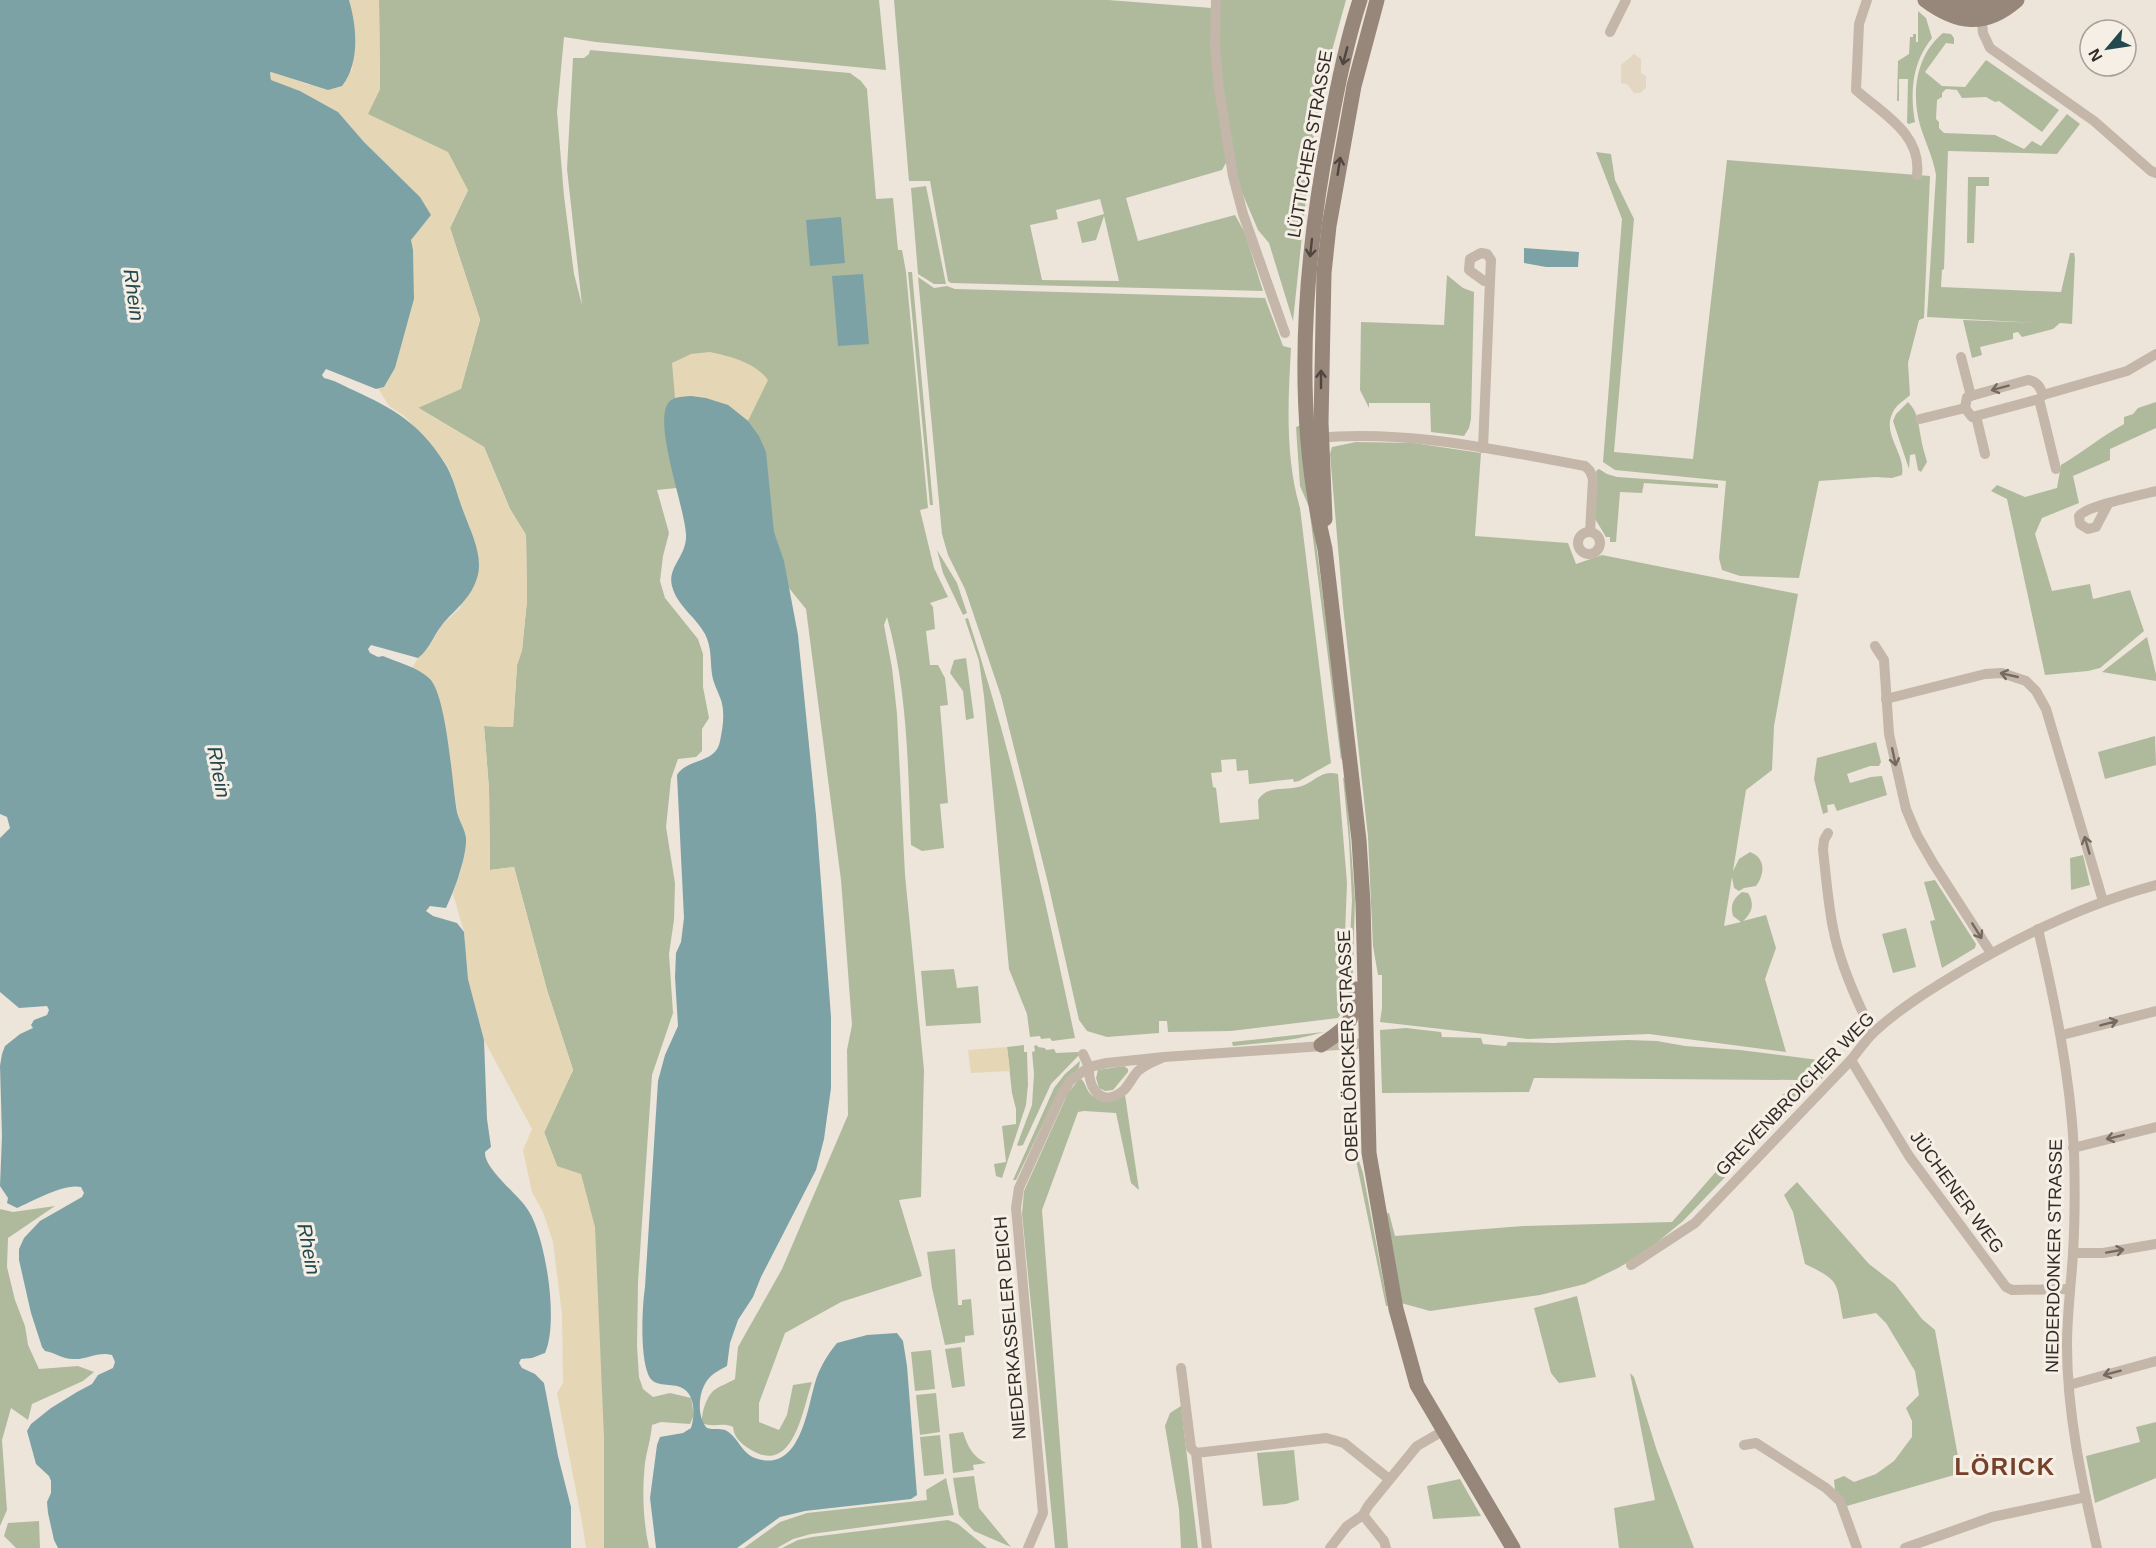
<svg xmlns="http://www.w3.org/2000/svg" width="2156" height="1548" viewBox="0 0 2156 1548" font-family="Arial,sans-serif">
<rect width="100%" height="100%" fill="#ede5da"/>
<g fill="#afba9d" fill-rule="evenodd">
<path d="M379,0H879L886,70L596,42L564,37L557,112L564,196L574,274L582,305L567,169L573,58H584L589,54L590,50L850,73L861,81L867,89L876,199L893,198L898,250H902L906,272L928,508L920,510L934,568L948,597L930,603L933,607L935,629L926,631L930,665H938L945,678L948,705L940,706L948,803L940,804L944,848L922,851L911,845C908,769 908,691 887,617L884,625L892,668L897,714L905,875L924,1070L921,1197L899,1200L922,1276L841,1302L785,1333L759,1403V1422L779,1430L787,1415L793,1385L812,1382C803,1408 794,1474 753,1451C743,1445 734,1439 733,1427C723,1422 712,1428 702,1423C701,1414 706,1398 713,1391C719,1386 729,1383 735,1379L738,1347L782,1269L848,1115L847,1050L852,1025L841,880L806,609L705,485L657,490L669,533L663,556L660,581L665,598L698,639L703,654V687L709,718L702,729V751L696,757L678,759L671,779L666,827L675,883L674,920L669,954L673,1013L652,1075L638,1282L637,1346L639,1377L643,1389L653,1397L670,1393L691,1398L694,1415L690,1424L661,1422L652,1425C651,1438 647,1450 645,1463C642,1491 643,1520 649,1548H604V1438L557,1166L544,1132L573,1070L547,990L514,867L490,870L489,789L484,726L513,727L517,665L522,650L527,600L526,535L510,509L484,447L417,407L461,388L480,320L450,228L468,190L367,114L380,89Z"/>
<path d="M894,0H1108L1212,8L1228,159L1222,170L1126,198L1138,241L1235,215L1245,233L1263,291L951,283L948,281L930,181H909ZM1100,199L1104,214L1077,222L1082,243L1096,240L1104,216L1119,281L1042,280L1030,225L1058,219L1056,210Z"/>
<path d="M1218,0H1346L1323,83L1311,151L1293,321L1269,243L1258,230L1235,176L1221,89Z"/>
<path d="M1918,11L1926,18L1932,38C1912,63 1910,91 1915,122L1909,124L1907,123L1908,79H1899V101H1897L1898,61L1909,54L1910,37H1913V34H1916V42H1918Z"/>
<path d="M1943,33L1951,34L1954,38V44L1946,43L1925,72L1942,86L1965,87L1986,60L2059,110L2042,132L1999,101L1995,102L1986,97L1962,98L1957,90L1946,89L1942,93V97L1937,100L1936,119L1939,122V128L1944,133L1995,135L2024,149L2032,141L2041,146L2067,114L2080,124L2057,154L1948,151L1944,269L1942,270L1941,287L2061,292L2070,253H2074L2075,258L2072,324L2060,323L2053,329L2022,337L2018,332L2013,333V339L1980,347L1982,355L1972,358L1963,320L2039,323L1927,317L1936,175C1933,157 1925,142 1920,125C1911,93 1916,55 1943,33Z"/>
<path d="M1596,152L1611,154L1615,180L1634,219L1614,452L1693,459L1727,160L1930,176L1924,318L1919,320L1908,363L1910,395C1905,400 1896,405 1893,412C1881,434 1906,453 1902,475L1892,478L1875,477L1819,481L1799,578L1740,576L1722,570L1719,558L1726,481L1615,470L1603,462L1622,219Z"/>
<path d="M1968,177H1989V186H1976L1974,243H1967Z"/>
<path d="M926,186L946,284H934L918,274L911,188Z"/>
<path d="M908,272H912L933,505H930Z"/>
<path d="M1447,275L1463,288L1474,292L1471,419L1469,428L1464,436L1431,432L1430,403H1369V408L1360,390L1361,322L1444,325Z"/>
<path d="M918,277L934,288L947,286L955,289L1265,298L1283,346L1291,348C1288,401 1285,457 1300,508L1331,763L1299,781L1294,782L1293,779L1249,784L1248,770L1237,771L1236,759L1221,760L1222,772L1211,773L1213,787L1216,788L1220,823L1259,819L1258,800C1268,785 1283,791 1298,787C1314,784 1320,769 1338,774L1347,883L1342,1012L1338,1018L1231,1031L1168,1032L1167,1021H1159V1033L1107,1037L1087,1031L1079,1020L1048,883L1001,696L965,589L948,555L942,534Z"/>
<path d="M1908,402C1919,413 1918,424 1921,438C1922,446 1925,454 1927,462L1921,472L1918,470L1915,454L1910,455L1909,469L1893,421L1896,414Z"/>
<path d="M2156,402V428L2110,449V460L2073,476L2079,503L2042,518L2035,534L2052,591L2090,584L2093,599L2130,590L2144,631L2100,668L2088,671L2045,675L2007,499L1991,491L1997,485L2025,497L2057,488L2061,465C2083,452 2102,436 2124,424V417L2133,414L2138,408Z"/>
<path d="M1301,425L1343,754L1341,760L1309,507L1300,486L1296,427Z"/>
<path d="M1356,442L1413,443L1481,453L1475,536L1568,543L1576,564L1602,555L1798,594L1774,726L1772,770L1746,790L1733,871L1739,859L1750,852C1766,858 1765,874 1756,886L1744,888L1739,891L1734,888L1732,877L1724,926L1741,922L1733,916C1730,905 1733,899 1742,892L1748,893C1755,904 1752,913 1743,921L1766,915L1776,948L1765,979L1786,1052L1649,1034L1528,1039L1380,1022L1382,1008V975H1378L1373,946L1368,837L1343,606L1330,454L1332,447Z"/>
<path d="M1599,469L1607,474L1617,477L1718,484V488L1644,483L1642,493L1620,492L1616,542H1610V537H1606L1594,517L1597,482L1596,471Z"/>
<path d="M937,550L957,583L967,613L963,615L943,573Z"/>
<path d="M968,618C1013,756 1045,897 1075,1038L1052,1041L1050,1038L1041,1039L1040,1036L1030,1037L1027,1014L1009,969L984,696L979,661L965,619Z"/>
<path d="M2147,637L2156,674V681L2102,672Z"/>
<path d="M966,658L974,718L966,720L963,691L950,673L954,660Z"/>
<path d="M2155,736L2156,765L2105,779L2098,752Z"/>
<path d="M1876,742L1881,762L1879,766H1870L1847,774L1850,783L1871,777L1882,776L1887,795L1837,811L1834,804L1827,805L1828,812L1823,814L1814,779L1817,758Z"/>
<path d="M1343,777L1346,781L1355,900L1352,1001L1346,1018L1352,900L1349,841Z"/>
<path d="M2083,855L2090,885L2071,890L2070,858Z"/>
<path d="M1935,880L1976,944L1975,948L1942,968L1930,921L1935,920L1924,882Z"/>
<path d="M1906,928L1916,967L1893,973L1882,934Z"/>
<path d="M954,969L957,988L978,986L981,1023L926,1026L921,971Z"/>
<path d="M1406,1028L1441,1032L1442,1037L1481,1038L1483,1044L1506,1046L1508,1042L1553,1043L1628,1040L1657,1041L1685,1046L1740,1050L1826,1061L1833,1064L1831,1070L1800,1099L1683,1221L1644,1253L1618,1268L1585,1284L1540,1295L1430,1311L1401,1303L1385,1214L1389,1213L1395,1236L1523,1226L1672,1222L1796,1080L1534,1078L1529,1092L1382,1093L1380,1030Z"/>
<path d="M1324,1032C1294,1041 1264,1043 1233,1046L1232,1042Z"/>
<path d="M1024,1045V1052H1027L1028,1085L1026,1105L1002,1178L996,1176L994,1164L1006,1162L1002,1126L1016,1124V1109L1012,1093L1007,1047Z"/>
<path d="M1037,1045L1038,1047L1045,1048L1046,1050L1054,1049L1056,1053L1078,1052L1079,1055L1051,1084L1023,1145L1019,1146L1017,1145L1032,1105L1034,1074L1032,1052L1035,1051L1034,1046Z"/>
<path d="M1080,1061L1079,1068L1059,1090L1016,1180H1013L1054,1088L1065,1074Z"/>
<path d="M1124,1066L1128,1069V1072L1113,1090L1105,1091L1099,1088L1096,1078L1098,1070Z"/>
<path d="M1080,1078C1087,1083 1085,1091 1094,1097L1125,1095L1139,1190L1131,1183L1116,1113L1084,1111L1078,1112L1042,1210L1068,1548H1055L1022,1214L1024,1191L1068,1093Z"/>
<path d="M1358,1158L1363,1173L1388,1306H1386L1356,1160Z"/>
<path d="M1797,1182L1869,1264L1895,1284L1922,1319L1935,1330L1961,1473L1847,1506L1835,1490L1834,1480L1844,1476L1854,1482L1876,1474L1894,1461L1912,1437V1421L1906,1408L1919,1395L1915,1371L1886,1323L1876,1313L1843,1319C1836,1282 1841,1281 1805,1264L1793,1212L1784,1195Z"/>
<path d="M55,1206L8,1238L7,1267L15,1300L25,1326L28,1345L39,1369L78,1366L94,1372L83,1381L32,1404L28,1420L11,1408L2,1440L7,1510L0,1526V1209L13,1212Z"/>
<path d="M955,1249L958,1305H962V1300L971,1299L974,1335L965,1336V1342L945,1345L932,1288L927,1252Z"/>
<path d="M1577,1296L1596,1377L1559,1383L1551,1373L1534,1308Z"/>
<path d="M961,1347L965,1386L952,1388L945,1349Z"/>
<path d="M931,1350L935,1389L915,1391L911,1352Z"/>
<path d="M1630,1373L1634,1377L1657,1451L1694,1548H1619L1614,1508L1655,1500Z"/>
<path d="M936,1393L940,1432L920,1435L916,1395Z"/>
<path d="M1181,1406L1198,1548H1181L1179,1509L1165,1426L1170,1413Z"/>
<path d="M2156,1422V1478L2095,1503L2086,1456L2140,1442L2136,1427Z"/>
<path d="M963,1432C968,1447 972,1456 986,1463L973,1465L974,1470L953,1473L949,1434Z"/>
<path d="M940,1435L944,1474L924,1476L920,1437Z"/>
<path d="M1294,1450L1299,1500L1286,1504L1263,1506L1257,1453Z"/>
<path d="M974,1476L979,1508L1011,1547L974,1531L959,1515L953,1478Z"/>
<path d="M946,1478L954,1515L811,1534L793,1539L777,1548H744L780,1522L807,1513L927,1500L926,1490Z"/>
<path d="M1460,1479L1481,1516L1433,1519L1427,1486Z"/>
<path d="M948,1520L958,1524L987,1548H782L798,1540L812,1537Z"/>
<path d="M39,1521L40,1548H16L4,1536L8,1523Z"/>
</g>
<g fill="#e5d7b5">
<path d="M349,0H379L380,89L368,114L448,152L468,190L450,228L480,319L461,389L418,408L484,447L510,509L526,535L527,600L522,650L517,665L513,727L484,726L489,789L490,870L514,867L547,990L573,1070L544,1133L557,1166L581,1174L595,1227L604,1438V1548H586L582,1522L557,1393L563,1383L562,1315L553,1242L543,1212L532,1192L523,1150L532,1129L484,1040L468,979L464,932L453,894L456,880L460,874L466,840L458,815L438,695L429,678L412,668L418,658L428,648L442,625L460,608L470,527L459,502L452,476L445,462L418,430L403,415L389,406L378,388L384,387L395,368L414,299L413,250L410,240L420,197L364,142L338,112L300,91L271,80L270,73L274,72L309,85L352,70C355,45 355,24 349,0Z"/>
<path d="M710,352C729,356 756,363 768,380L748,421L728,405L691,396L675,398L672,363L691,354Z"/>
<path d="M1007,1047L1010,1071L971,1073L968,1050Z"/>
</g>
<path fill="#e3d7c3" d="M1634,54L1641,59V73L1646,76V88L1640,93H1634L1627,84L1621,83V65Z"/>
<g fill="#7da2a6">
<path d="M0,0H349C357,27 360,63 342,86L328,90L271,72L270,73L271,80L300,91L338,112L364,142L420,197L431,215L411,240L413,250L414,299L395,368L384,387L376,389L326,369L322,375L324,378C334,380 344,386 353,390C394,409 419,423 444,462C454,477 457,496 464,513C471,532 484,557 477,578C470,600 455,609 442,625C433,636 430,649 418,658L371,645L368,649L370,653L378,657L383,656C397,662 417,667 429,678C447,694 452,785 457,812C459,821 465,829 466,838C467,856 454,892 446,908L430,906L426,911L433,916L457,923L464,932L468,979L484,1040L487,1119L491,1147L485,1152C484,1169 518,1194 528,1210C546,1237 559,1323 545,1353L532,1358L521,1359L519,1363L522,1368L535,1374L544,1383L558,1456L571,1507V1548H58L54,1540L48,1513L47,1502L51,1493V1481L49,1476L36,1464L27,1431L31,1424L51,1408L77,1392L92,1384L98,1375L113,1368L115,1362L112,1355C98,1351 87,1360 73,1359C62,1359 54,1352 45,1351L42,1347L31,1313L19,1260V1249L24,1238L40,1221L82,1197L84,1193L81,1187C64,1183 33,1201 17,1208L7,1203L8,1198L0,1186L2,1136L0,1066L2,1054L5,1046L20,1034L33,1028L31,1025L34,1020L47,1015L49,1010L47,1006L19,1008L0,992V838L10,828L7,817L0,814Z"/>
<path d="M841,217L845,263L810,266L806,220Z"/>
<path d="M1524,248L1579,252L1578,267H1546L1524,263Z"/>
<path d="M863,274L869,344L838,346L832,276Z"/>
<path d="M691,396L706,398L728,405L748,421L759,436L766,452L774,532L784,561L798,635L816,815L831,1017V1088L824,1139L816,1170L761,1277L753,1297L738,1320L730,1343L727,1366C721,1369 714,1373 710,1377C698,1389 696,1416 707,1428C713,1430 719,1428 725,1430C738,1436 741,1453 755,1458C800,1474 807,1410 815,1383C819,1368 828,1354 837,1343L867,1335L897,1333L903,1341L907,1366L917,1495L911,1499L805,1511L780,1517L737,1548H656L650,1498L657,1445L660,1437L683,1433L691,1428C695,1416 696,1393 680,1387C669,1383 653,1388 648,1374C640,1354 642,1308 645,1287L658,1081L665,1055L678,1026L675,977L676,953L681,942L684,918L677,775C687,758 716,764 720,741C723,728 725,712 721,700C718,691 713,683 712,674C710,660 712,648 705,634C696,617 677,606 672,586C667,567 687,556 686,535C685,507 652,422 669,402C674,396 684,397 691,396Z"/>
</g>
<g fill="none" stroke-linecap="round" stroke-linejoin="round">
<g stroke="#c4b6a8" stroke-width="10">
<path d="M1216,0L1215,47L1219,89L1233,176L1243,214L1285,333"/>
<path d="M1867,0L1859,24L1856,90C1883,114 1922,134 1917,175"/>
<path d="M1981,14L1983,33L1990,48L2094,121L2151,171L2156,173"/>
<path d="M1610,32L1626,0"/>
<path d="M1481,253L1487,254L1491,260L1490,281H1484L1469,270L1470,259Z"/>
<path d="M1961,357L1971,396"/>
<path d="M2043,395L2127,371L2156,354"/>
<path d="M2039,399L1972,417L1965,408L1967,397L2028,380C2037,381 2040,387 2043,395L2039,399L2056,469"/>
<path d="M1976,416L1985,454"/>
<path d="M1920,419L1965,408"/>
<path d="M1316,438C1406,429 1497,450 1585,466L1590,471L1593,479L1590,532"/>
<path d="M1483,448L1490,281"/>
<path d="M2108,504L2096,527L2088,529L2080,524L2079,516C2086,506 2141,495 2156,491"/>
<circle cx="1589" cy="543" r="11"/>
<path d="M1875,646L1884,660L1889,734L1906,809L1917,835L1933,863L1991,953"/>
<path d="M1886,699L1985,674L2002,673L2026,681L2036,691L2046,709L2103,901"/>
<path d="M1828,833L1824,840L1823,850C1826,876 1828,903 1833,928C1840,965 1856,1000 1873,1033"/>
<path d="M2038,929C2055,1003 2070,1074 2074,1150C2075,1184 2075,1220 2073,1254C2071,1285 2067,1315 2067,1345C2067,1414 2082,1482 2097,1548"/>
<path d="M2062,1035L2156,1011"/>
<path d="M1164,1057C1155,1061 1146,1064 1138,1071C1133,1076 1129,1085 1124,1090C1102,1109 1088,1089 1089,1067L1107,1063L1164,1057L1366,1043"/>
<path d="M1851,1060L1909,1156L2006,1287L2012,1290L2069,1289"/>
<path d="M2073,1148L2156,1127"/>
<path d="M2073,1253H2103L2156,1244"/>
<path d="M1631,1265L1695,1223L1851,1060C1858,1051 1866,1040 1874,1032C1899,1009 1928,991 1956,974C2019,936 2085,904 2156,885"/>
<path d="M1181,1368L1191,1448L1196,1453L1207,1548"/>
<path d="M2069,1385L2156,1361"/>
<path d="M1744,1445L1756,1443L1826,1488L1840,1501L1857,1548"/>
<path d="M1196,1453L1326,1438L1344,1443L1389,1479"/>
<path d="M1363,1515L1384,1541L1386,1548"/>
<path d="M1028,1548L1043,1513L1018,1229L1016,1208L1019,1188L1060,1098L1070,1081L1089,1067L1083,1054"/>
<path d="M1330,1548L1347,1526L1363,1515L1368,1506L1417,1446L1443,1431"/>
<path d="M1905,1548L1992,1517L2086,1497"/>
</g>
<g stroke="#97867a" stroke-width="15">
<path d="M1360,0C1346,43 1337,88 1329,133C1303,268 1293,415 1325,549L1359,840L1363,903L1369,1153L1396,1309L1417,1385L1513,1548"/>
<path d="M1925,0C1957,24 1985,28 2017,0"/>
<path d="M1940,0C1958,10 1981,10 1999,0"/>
<path d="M1325,519L1321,422L1324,273L1329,226L1354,86L1377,0"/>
<path d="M1321,1045C1347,1028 1355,1022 1356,989"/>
</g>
</g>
<defs><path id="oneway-shaft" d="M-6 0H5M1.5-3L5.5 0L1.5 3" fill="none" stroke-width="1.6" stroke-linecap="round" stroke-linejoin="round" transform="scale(1.5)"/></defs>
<g stroke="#504640">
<use href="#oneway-shaft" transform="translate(1345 56) rotate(105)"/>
<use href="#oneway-shaft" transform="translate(1339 166) rotate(-81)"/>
<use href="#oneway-shaft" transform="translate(1311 248) rotate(96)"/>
<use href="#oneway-shaft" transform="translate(1321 379) rotate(-90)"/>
</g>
<g stroke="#746a61">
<use href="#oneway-shaft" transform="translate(2000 388) rotate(165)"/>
<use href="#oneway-shaft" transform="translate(2009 675) rotate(-167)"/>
<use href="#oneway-shaft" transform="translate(1894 757) rotate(78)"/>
<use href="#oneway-shaft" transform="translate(2087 845) rotate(-106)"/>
<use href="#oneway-shaft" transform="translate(1977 931) rotate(58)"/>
<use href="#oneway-shaft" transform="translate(2109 1023) rotate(-15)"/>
<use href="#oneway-shaft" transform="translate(2115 1137) rotate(166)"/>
<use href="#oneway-shaft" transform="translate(2115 1251) rotate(-10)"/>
<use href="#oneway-shaft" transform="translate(2112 1373) rotate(165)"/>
</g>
<g text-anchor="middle" stroke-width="6" stroke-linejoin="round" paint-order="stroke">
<g font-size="18" fill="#322b27" stroke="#f6efe6">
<text transform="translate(1310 144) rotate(-80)" y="6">LÜTTICHER STRASSE</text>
<text transform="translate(1348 1046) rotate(-92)" y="6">OBERLÖRICKER STRASSE</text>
<text transform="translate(1795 1094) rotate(-46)" y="6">GREVENBROICHER WEG</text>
<text transform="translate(1957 1192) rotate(54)" y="6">JÜCHENER WEG</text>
<text transform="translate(2054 1256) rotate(-89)" y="6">NIEDERDONKER STRASSE</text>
<text transform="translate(1010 1328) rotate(-95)" y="6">NIEDERKASSELER DEICH</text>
</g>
<g font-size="20" font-style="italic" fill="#23484d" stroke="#f6efe6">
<text transform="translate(134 295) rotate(82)" y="7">Rhein</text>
<text transform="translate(219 772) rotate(79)" y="7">Rhein</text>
<text transform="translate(309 1249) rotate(79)" y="7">Rhein</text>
</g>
<g font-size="24" font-weight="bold" letter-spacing="1.5" fill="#75412b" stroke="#f6efe6">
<text x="2005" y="1475">LÖRICK</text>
</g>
</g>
<g transform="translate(2108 48) rotate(241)"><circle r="28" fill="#f6efe6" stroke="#a8a19a" stroke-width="1.5"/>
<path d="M0-4.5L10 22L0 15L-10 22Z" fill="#23484d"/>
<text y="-9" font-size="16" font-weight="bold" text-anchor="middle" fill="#322b27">N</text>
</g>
</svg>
